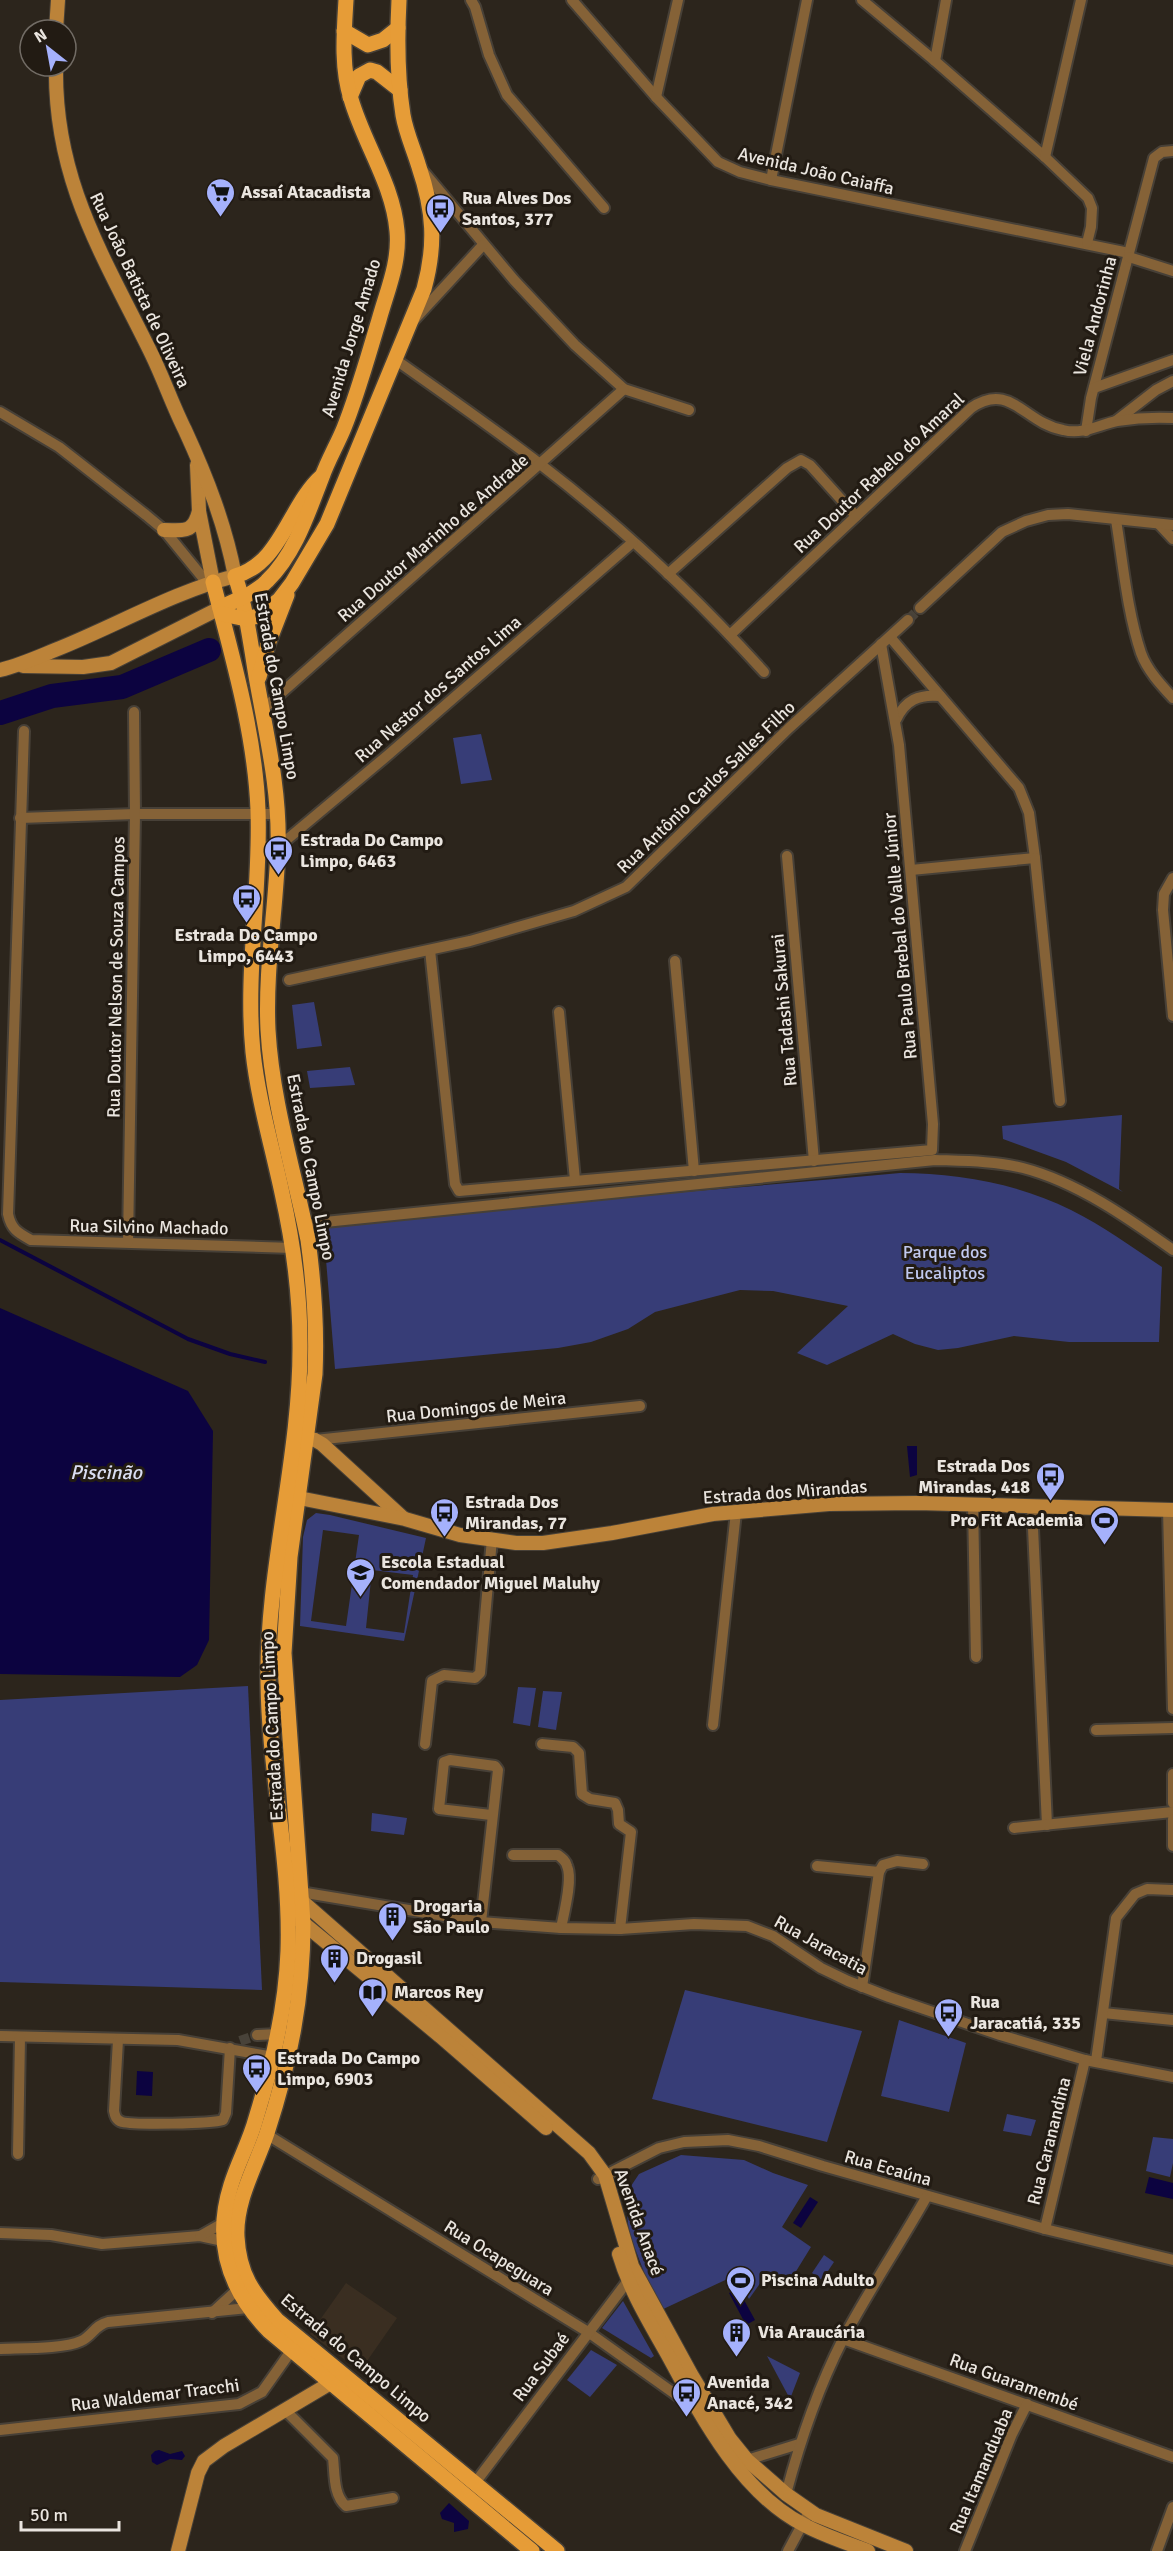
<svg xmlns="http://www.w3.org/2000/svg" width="1173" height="2551" viewBox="0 0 1173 2551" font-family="Signika,sans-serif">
<rect width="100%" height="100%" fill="#2c251c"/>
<path fill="#3a2e21" d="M346,2283L397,2318L360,2371L310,2334Z"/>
<g fill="#373d77" fill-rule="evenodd">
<path d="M481,734L492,780L461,784L453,738Z"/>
<path d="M314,1002L322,1046L297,1049L292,1005Z"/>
<path d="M350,1067L355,1085L310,1088L307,1071Z"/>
<path d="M1122,1115L1119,1189L1123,1192L1066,1162L1003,1139L1002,1126Z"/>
<path d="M900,1173C958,1173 1019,1184 1071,1210C1103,1226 1132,1247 1162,1267L1159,1342H1069L1014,1336L958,1348L938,1350L915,1344L893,1334L827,1365L797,1353L848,1306L773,1291L740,1290L655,1312L628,1329L591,1342L558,1348L335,1369L323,1223C515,1205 708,1191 900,1173Z"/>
<path d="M316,1513L330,1515L426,1538L404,1641L300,1626L303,1537L307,1520ZM323,1530L359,1535L346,1626L311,1621ZM372,1570L413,1575L404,1633L366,1628Z"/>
<path d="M248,1686L262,1990L0,1982V1700Z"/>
<path d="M518,1687L536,1688L530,1726L513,1723Z"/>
<path d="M543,1691L562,1692L556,1730L538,1727Z"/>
<path d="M372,1813L407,1818L404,1835L371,1831Z"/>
<path d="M685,1990L862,2031L827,2142L652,2099Z"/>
<path d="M899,2020L966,2043L949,2112L881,2096Z"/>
<path d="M1007,2114L1036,2120L1031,2136L1003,2131Z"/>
<path d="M1153,2137L1173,2139V2163L1170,2177L1146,2171Z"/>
<path d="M681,2155L744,2160L773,2173L808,2185L782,2227L811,2247L790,2281L780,2275L776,2280L766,2275L749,2299L736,2275L659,2311L629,2233L625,2195L639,2174Z"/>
<path d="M824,2255L834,2262L822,2280L812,2273Z"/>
<path d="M623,2301L654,2356L651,2358L602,2328Z"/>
<path d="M591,2350L617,2365L590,2397L567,2380Z"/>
<path d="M767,2356L800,2373L790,2399Z"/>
</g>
<g fill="#0c0340">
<path d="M0,1308L188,1391L213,1431L209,1640L197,1665L180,1677L0,1674Z"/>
<path d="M907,1446H917V1475L910,1477Z"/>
<path d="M137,2071L153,2072L152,2096L136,2095Z"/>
<path d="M1149,2177L1173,2183V2199L1145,2193Z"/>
<path d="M810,2197L818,2202L801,2228L793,2223Z"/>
<path d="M738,2289L755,2320L746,2325L729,2293Z"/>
<path d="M159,2450L170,2454L182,2451L185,2456L182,2460L170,2459L157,2465L152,2462L151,2455L155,2451Z"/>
<path d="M449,2503L469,2521L468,2529L454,2532V2523L442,2519L440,2513Z"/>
</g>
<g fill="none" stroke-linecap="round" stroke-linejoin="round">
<path stroke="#0c0340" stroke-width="4" d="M0,1240L188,1339L230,1354L265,1362"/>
<path stroke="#0c0340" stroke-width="24" d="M0,713L52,696L122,687L209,650"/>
<g stroke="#484239" stroke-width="10" stroke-dasharray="10 5" stroke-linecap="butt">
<path d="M908,620L920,608"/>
<path d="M240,2041L257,2035"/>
</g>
<defs>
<g id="street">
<path d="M471,0L475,7L489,55L507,95L604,208"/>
<path d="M572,0L656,97L718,162L740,172L771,180L1129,253L1091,398L1086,431"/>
<path d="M862,0L935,61"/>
<path d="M946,0L935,61L1045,157L1088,198L1092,208L1091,227L1087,243"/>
<path d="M656,97L678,0"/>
<path d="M1045,157L1081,0"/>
<path d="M423,171L514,280L575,345L624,389L689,410"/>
<path d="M771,180L807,0"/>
<path d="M1129,253L1154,158L1162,152L1173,151"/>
<path d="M1129,257L1173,271"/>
<path d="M414,320L483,245"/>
<path d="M396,360C444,394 493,428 540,464C621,526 696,597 764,672"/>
<path d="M1094,388L1173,360"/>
<path d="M0,412L59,447L146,515L164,530L208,584"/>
<path d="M1116,421L1156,390L1173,381"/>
<path d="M1116,520C1123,563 1127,611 1141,653C1147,670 1161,685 1173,698"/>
<path d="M1159,524L1173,539"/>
<path d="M668,574L787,468L801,460L810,465L856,516"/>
<path d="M920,608L1002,532L1026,521L1048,515L1068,514L1173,525"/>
<path d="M730,635L971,408C1011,381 1024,423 1063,430C1083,435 1098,425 1117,421C1136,418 1154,417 1173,418"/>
<path d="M890,637L1019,788L1029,813L1035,858L911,870"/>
<path d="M262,710L624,389"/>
<path d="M896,720C905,700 919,694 940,696"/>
<path d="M24,731L8,1214C11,1229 18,1233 31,1240L293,1248"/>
<path d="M20,818L135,814H277"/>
<path d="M258,846L278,847L388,755L633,542"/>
<path d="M787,856L814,1161"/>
<path d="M1035,858L1060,1101"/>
<path d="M1173,878L1164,894L1163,910L1173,1016"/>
<path d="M430,950L455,1184L459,1191L932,1150L933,1124L899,745L881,644"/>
<path d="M675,961L694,1171"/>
<path d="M289,980L470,941L574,911L626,887L789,728L908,620"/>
<path d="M559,1012L575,1180"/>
<path d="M315,1223L935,1160C964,1161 995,1161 1023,1168C1077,1182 1128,1218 1173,1250"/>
<path d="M128,1242L135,814L134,712"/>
<path d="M315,1440L640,1406"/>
<path d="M973,1505L976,1657"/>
<path d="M1032,1507L1047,1825"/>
<path d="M1168,1509L1173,1709"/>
<path d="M713,1725L736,1512"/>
<path d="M1096,1730L1173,1728"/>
<path d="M425,1744L432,1681L444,1675L475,1678L480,1673L492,1539"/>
<path d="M542,1744L573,1747L579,1753L582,1794L590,1799L615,1803L618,1810L619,1824L631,1832L620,1929"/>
<path d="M1173,1774V1803"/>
<path d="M1014,1828L1173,1812"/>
<path d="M1173,1846V1819"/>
<path d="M513,1855H558C562,1858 566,1861 567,1866C573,1879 564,1913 561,1928"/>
<path d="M817,1866L879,1872"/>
<path d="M300,1892L481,1922L561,1928L620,1929L694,1924L747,1926L773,1936L821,1968L848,1981L889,1997L1000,2035L1085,2060L1173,2077"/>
<path d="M481,1922L498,1770L495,1766L450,1760L444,1762L439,1809L491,1815"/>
<path d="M862,1987L879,1872L883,1865L897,1861L923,1864"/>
<path d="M1103,2013L1173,2020"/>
<path d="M257,2035L279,2034"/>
<path d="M0,2036L178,2040L274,2057"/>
<path d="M118,2040L114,2111C115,2116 116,2120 122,2122C135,2125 210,2124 223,2120L226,2113L230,2048"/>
<path d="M1096,2061L1116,1918L1135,1894L1147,1889L1173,1890"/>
<path d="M266,2134L588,2332L696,2409"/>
<path d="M18,2154L20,2037"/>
<path d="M598,2179L659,2148L684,2142L728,2140L759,2146L823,2166L1045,2229L1173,2260"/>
<path d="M1045,2229L1085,2060"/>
<path d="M0,2233L51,2235L102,2244L200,2236L223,2241"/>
<path d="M200,2236L223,2223"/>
<path d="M212,2313L237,2290"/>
<path d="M843,2339L1173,2457"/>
<path d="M0,2349C20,2348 65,2349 81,2341C92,2336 95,2325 108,2322L248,2308"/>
<path d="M285,2410L333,2458C335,2474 333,2495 346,2506L393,2498"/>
<path d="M0,2430L239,2404L262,2392L291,2351"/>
<path d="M747,2460L799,2444"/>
<path d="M475,2483L633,2274"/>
<path d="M786,2494C800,2441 818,2388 843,2339C869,2290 900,2244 927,2196"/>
<path d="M788,2551L810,2510"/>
<path d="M965,2551L1012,2434L1027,2404"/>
<path d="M1157,2551L1173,2507"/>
</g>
<g id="secondary">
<path d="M56,30L58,0"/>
<path d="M197,465L199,511L213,582"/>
<path d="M164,530C184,530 193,534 199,511"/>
<path d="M23,666L83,667L111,663L220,608"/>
<path d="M0,670C21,665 40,656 60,648C119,624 174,592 235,576C225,524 207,478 185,430C173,406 164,380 152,355C104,257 54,181 56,66"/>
<path d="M296,1437L315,1440L322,1444L403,1518"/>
<path d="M289,1496L405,1519L460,1535L516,1543H543L612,1533L713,1514L829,1504L917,1503L1173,1510"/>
<path d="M295,1895L589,2153L605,2175L632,2266L691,2374L730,2439L747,2460L786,2494L816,2515L906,2551"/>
<path d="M297,1918L440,2036L546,2128"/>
<path d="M619,2254C630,2291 650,2323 669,2357C701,2416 741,2493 804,2525C825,2536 847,2543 868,2551"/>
<path d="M178,2551L198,2473L204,2461L224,2446L339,2378"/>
</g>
<g id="primary">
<path d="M344,31L368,45L383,40L398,28"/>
<path d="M350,97L359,76L370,70L377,72L400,90"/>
<path d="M322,476C289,505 281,564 235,576C247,610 251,647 257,682C267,738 280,792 278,849C276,909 265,970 268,1030C272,1101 294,1171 308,1240C314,1284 317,1329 315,1374L290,1557L284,1653L303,1923C303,1998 290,2062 267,2133C256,2166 235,2201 237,2237C239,2275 253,2293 277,2320L557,2551"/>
<path d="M213,582C232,656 255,733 258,810C261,890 245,972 253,1052C258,1099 272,1146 282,1193C293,1242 300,1293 300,1344C301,1457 266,1569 268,1683C269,1772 291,1861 288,1951C286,2008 273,2063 256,2118C250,2141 238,2162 231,2185C213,2242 228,2289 269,2331L532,2551"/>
<path d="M220,608C235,600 255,594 267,581C295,554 308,513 322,477C328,460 337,445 344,428C358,393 368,356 379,320C387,291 400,262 397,231C393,184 364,144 351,99C341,67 344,33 346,0"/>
<path d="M222,614L246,619L258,616L279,600L292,583L327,524L424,289C436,245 434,211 419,167C414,150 406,133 403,115C397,77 397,38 399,0"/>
<path d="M259,677L268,644L287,595"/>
</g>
</defs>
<use href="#street" stroke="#474037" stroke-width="14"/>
<use href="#secondary" stroke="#474037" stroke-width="16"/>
<use href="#primary" stroke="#474037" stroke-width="18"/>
<use href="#street" stroke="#856237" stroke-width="10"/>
<use href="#secondary" stroke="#bc8339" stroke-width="14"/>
<use href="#primary" stroke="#e69c37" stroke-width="15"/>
</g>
<defs>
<symbol id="supermarket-pin" viewBox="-11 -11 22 30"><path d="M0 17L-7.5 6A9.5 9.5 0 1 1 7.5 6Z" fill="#a5b1fc" stroke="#221b13"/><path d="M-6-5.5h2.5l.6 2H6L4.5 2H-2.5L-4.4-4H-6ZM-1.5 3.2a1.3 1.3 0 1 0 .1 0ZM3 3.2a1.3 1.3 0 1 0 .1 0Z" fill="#111"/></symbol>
<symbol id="bus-pin" viewBox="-11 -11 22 30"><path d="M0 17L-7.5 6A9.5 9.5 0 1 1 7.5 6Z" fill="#a5b1fc" stroke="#221b13"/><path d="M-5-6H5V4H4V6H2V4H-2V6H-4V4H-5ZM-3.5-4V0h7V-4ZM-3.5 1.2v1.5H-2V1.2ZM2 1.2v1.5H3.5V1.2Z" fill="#111"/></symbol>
<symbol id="stadium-pin" viewBox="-11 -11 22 30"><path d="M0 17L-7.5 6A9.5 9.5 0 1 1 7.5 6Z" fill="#a5b1fc" stroke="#221b13"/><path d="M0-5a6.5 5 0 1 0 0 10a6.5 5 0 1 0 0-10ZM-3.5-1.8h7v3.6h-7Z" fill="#111"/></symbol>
<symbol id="school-pin" viewBox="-11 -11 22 30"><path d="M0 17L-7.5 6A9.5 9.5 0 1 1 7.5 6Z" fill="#a5b1fc" stroke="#221b13"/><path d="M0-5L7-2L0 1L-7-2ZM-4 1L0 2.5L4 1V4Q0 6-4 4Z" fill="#111"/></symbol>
<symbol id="building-pin" viewBox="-11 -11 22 30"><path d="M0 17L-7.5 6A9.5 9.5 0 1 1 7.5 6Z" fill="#a5b1fc" stroke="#221b13"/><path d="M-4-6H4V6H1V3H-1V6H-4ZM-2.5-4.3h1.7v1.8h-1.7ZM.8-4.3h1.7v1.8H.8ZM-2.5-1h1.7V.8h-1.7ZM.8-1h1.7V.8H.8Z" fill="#111"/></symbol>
<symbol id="library-pin" viewBox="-11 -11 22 30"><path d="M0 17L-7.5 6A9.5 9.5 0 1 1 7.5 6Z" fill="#a5b1fc" stroke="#221b13"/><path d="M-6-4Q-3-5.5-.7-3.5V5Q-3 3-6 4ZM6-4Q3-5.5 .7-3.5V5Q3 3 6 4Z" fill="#111"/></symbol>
</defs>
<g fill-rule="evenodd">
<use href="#supermarket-pin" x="204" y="176" width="33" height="45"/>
<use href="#bus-pin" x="424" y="192" width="33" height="45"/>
<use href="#bus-pin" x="262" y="834" width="33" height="45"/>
<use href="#bus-pin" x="230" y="882" width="33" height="45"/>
<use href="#bus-pin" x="1034" y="1460" width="33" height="45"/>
<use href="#bus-pin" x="428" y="1496" width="33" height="45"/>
<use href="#stadium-pin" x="1088" y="1504" width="33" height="45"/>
<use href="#school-pin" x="344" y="1556" width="33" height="45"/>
<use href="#building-pin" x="376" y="1900" width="33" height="45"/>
<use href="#building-pin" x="318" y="1942" width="33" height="45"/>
<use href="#library-pin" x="356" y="1976" width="33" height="45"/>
<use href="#bus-pin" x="932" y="1996" width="33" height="45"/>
<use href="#bus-pin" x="240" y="2052" width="33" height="45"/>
<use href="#stadium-pin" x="724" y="2264" width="33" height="45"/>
<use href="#building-pin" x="720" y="2316" width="33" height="45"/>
<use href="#bus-pin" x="670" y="2376" width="33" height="45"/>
</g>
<g text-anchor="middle" stroke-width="6" stroke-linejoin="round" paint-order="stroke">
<g font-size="18" fill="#eae5df" stroke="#221b13">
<text transform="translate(816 171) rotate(13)" y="6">Avenida João Caiaffa</text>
<text transform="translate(140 290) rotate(65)" y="6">Rua João Batista de Oliveira</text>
<text transform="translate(1095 316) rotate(-75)" y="6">Viela Andorinha</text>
<text transform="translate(351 338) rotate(-73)" y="6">Avenida Jorge Amado</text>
<text transform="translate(879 473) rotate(-43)" y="6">Rua Doutor Rabelo do Amaral</text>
<text transform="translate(433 538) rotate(-41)" y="6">Rua Doutor Marinho de Andrade</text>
<text transform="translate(277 686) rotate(80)" y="6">Estrada do Campo Limpo</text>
<text transform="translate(438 689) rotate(-41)" y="6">Rua Nestor dos Santos Lima</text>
<text transform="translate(706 787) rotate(-44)" y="6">Rua Antônio Carlos Salles Filho</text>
<text transform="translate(900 936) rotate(-95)" y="6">Rua Paulo Brebal do Valle Júnior</text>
<text transform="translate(116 977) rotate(-89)" y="6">Rua Doutor Nelson de Souza Campos</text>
<text transform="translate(784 1010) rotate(-95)" y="6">Rua Tadashi Sakurai</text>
<text transform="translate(311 1167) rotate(79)" y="6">Estrada do Campo Limpo</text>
<text transform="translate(149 1227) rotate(1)" y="6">Rua Silvino Machado</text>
<text transform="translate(476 1407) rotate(-6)" y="6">Rua Domingos de Meira</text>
<text transform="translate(785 1492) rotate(-4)" y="6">Estrada dos Mirandas</text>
<text transform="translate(272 1726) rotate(-93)" y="6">Estrada do Campo Limpo</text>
<text transform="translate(821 1945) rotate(29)" y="6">Rua Jaracatia</text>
<text transform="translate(1049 2141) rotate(-76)" y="6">Rua Caranandina</text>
<text transform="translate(888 2168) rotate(16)" y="6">Rua Ecaúna</text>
<text transform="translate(639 2222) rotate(70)" y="6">Avenida Anacé</text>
<text transform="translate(499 2258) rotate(32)" y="6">Rua Ocapeguara</text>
<text transform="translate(356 2358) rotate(40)" y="6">Estrada do Campo Limpo</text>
<text transform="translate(541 2367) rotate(-53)" y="6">Rua Subaé</text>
<text transform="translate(1014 2382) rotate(20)" y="6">Rua Guaramembé</text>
<text transform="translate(155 2395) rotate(-7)" y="6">Rua Waldemar Tracchi</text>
<text transform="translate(981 2471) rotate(-67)" y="6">Rua Itamanduaba</text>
</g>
<g font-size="18" font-weight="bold" fill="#eae5df" stroke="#221b13" text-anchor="start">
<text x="241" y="198">Assaí Atacadista</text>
<text x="462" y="204">Rua Alves Dos<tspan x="462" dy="21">Santos, 377</tspan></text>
<text x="300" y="846">Estrada Do Campo<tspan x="300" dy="21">Limpo, 6463</tspan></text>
<text x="246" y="941" text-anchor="middle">Estrada Do Campo<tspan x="246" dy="21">Limpo, 6443</tspan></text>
<text x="1030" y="1472" text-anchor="end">Estrada Dos<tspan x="1030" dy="21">Mirandas, 418</tspan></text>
<text x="465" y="1508">Estrada Dos<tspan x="465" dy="21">Mirandas, 77</tspan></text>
<text x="1083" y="1526" text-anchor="end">Pro Fit Academia</text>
<text x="381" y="1568">Escola Estadual<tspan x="381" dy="21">Comendador Miguel Maluhy</tspan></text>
<text x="413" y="1912">Drogaria<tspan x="413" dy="21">São Paulo</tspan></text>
<text x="356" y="1964">Drogasil</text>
<text x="394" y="1998">Marcos Rey</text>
<text x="970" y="2008">Rua<tspan x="970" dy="21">Jaracatiá, 335</tspan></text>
<text x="277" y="2064">Estrada Do Campo<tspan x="277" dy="21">Limpo, 6903</tspan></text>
<text x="761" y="2286">Piscina Adulto</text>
<text x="758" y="2338">Via Araucária</text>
<text x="707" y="2388">Avenida<tspan x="707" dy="21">Anacé, 342</tspan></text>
</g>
<g font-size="18" fill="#c1c9f0" stroke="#221b13">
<text x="945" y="1258">Parque dos<tspan x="945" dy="21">Eucaliptos</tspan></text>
</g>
<g font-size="20" font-style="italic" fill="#d9ddf1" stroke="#221b13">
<text x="106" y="1479">Piscinão</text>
</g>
</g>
<g transform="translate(48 48) rotate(329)"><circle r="28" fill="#221b13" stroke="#726c65" stroke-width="1.5"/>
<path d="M0-4.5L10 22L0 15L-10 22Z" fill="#a5b1fc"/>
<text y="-9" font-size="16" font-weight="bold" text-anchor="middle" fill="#eae5df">N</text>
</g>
<path d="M21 2521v9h98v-9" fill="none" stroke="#eae5df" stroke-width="3"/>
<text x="30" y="2521" font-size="18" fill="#eae5df" stroke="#221b13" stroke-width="4.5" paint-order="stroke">50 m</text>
</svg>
